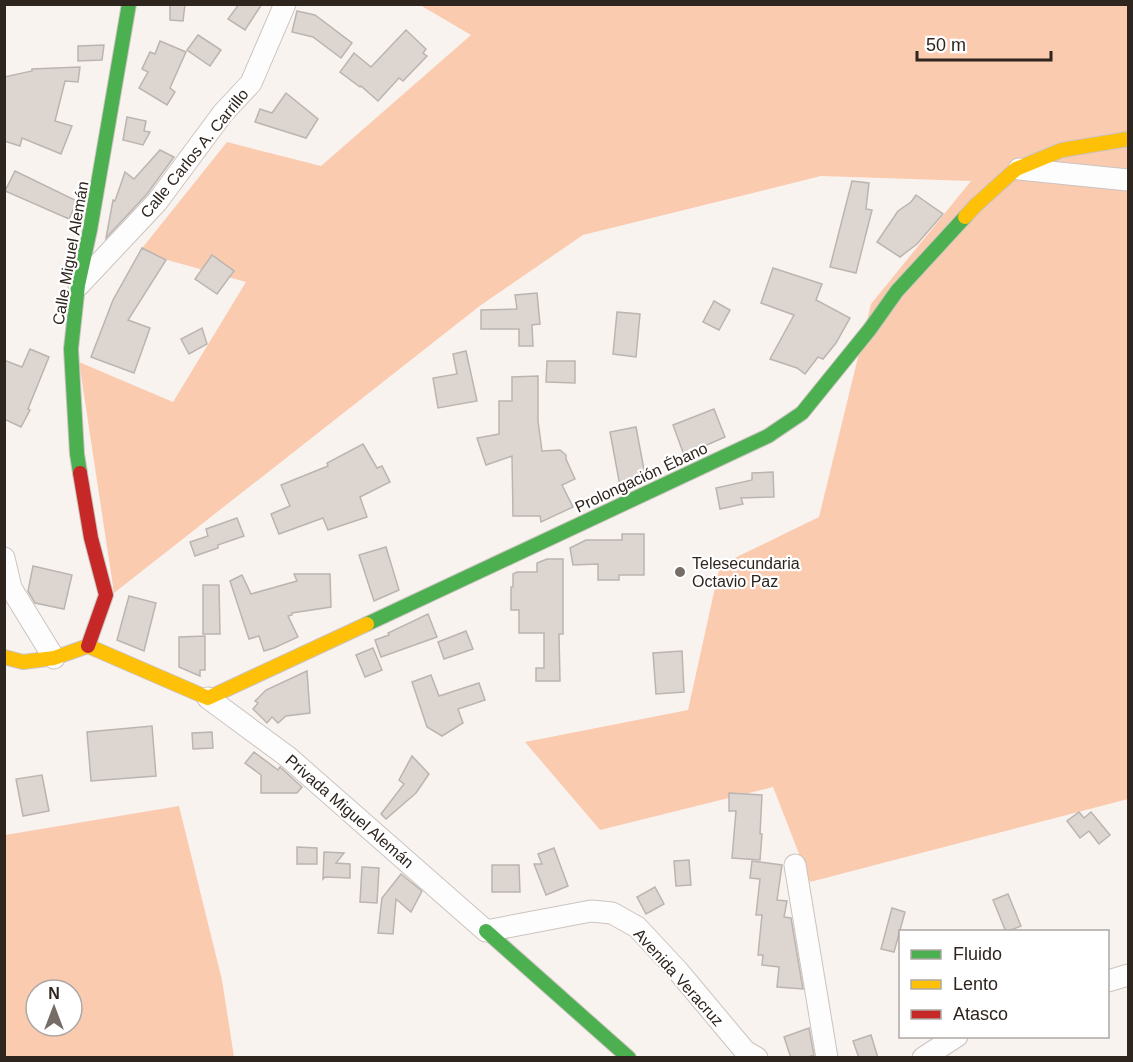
<svg xmlns="http://www.w3.org/2000/svg" width="1133" height="1062" viewBox="0 0 1133 1062" font-family="Arial,sans-serif">
<rect width="100%" height="100%" fill="#f9f3f0"/>
<g fill="#fbcbb0" fill-rule="evenodd">
<path d="M420,5H1128V799L810,882L773,787L600,830L525,742L688,710L720,565L819,517L871,304L971,181L821,176L583,235L481,305L114,593L79,362L173,402L246,282L139,252L227,142L321,166L471,35Z"/>
<path d="M179,806L222,980L234,1057H5V835ZM36,990H72V1026H36Z"/>
</g>
<g fill="#dcd5d0" stroke="#bbb4b0" stroke-width="1.5">
<path d="M170,4H185L183,21L170,20Z"/>
<path d="M239,4H262L245,30L228,19Z"/>
<path d="M297,11L315,15L352,43L341,58L313,37L292,32Z"/>
<path d="M406,30L426,49L423,53L427,56L403,81L399,78L378,101L361,86L360,87L340,72L354,53L371,67Z"/>
<path d="M198,35L221,50L210,66L187,50Z"/>
<path d="M160,41L186,52L170,88L175,92L167,105L139,88L148,72L142,69L150,52L155,54Z"/>
<path d="M104,45L102,60L78,61V46Z"/>
<path d="M80,67L78,82L65,81L55,121L72,126L61,154L22,138L20,146L4,141V77L32,71V69Z"/>
<path d="M286,93L318,119L306,138L255,122L260,109L272,113Z"/>
<path d="M127,117L146,121L144,131L150,132L143,145L123,140Z"/>
<path d="M160,150L174,157L147,194L106,238L113,200L115,201L125,172L134,179Z"/>
<path d="M15,171L77,201L69,219L5,191Z"/>
<path d="M852,181L869,183L866,209L872,210L856,273L830,267Z"/>
<path d="M916,195L943,214L917,244L900,257L877,242L898,211L911,202Z"/>
<path d="M142,248L166,260L128,320L150,328L134,373L91,357L113,300Z"/>
<path d="M212,255L234,271L217,294L195,279Z"/>
<path d="M773,268L822,284L816,300L850,318L836,343L823,359L818,357L805,374L797,368L770,359L794,315L761,303Z"/>
<path d="M537,293L540,324L532,325L533,346H519V329H481V310L517,309L515,295Z"/>
<path d="M714,301L730,310L719,330L703,322Z"/>
<path d="M617,312L640,314L636,357L613,354Z"/>
<path d="M202,328L207,344L189,354L181,339Z"/>
<path d="M30,349L49,357L28,409L30,410L21,427L4,419V360L22,367Z"/>
<path d="M466,351L477,401L438,408L433,378L457,374L453,354Z"/>
<path d="M547,361H575V383L546,382Z"/>
<path d="M538,376V421L542,451L560,450L566,455V459L575,479L562,485L573,507L541,522L540,516H513L512,456L486,465L477,438L499,434V401H512V377Z"/>
<path d="M714,409L725,437L684,455L673,425Z"/>
<path d="M636,427L645,475L620,486L610,432Z"/>
<path d="M363,444L377,468L382,466L390,482L360,497L367,517L328,530L323,518L279,534L271,514L290,506L281,485L328,466L327,463Z"/>
<path d="M773,472L774,497L741,498L743,504L720,509L716,488L752,480V473Z"/>
<path d="M237,518L244,536L218,545V544V548L195,556L190,542L208,536L206,529Z"/>
<path d="M622,534H644V575H619V580H598V564L573,565L570,548L586,540H622Z"/>
<path d="M386,547L399,590L374,601L359,555Z"/>
<path d="M547,559H563V634H559L560,681H536V668H544V633H519V610H511V587H513V574L517,572H537V563Z"/>
<path d="M33,566L72,575L64,609L35,603L28,591Z"/>
<path d="M294,574H330L331,607L292,613V615L288,616L298,637L274,648L264,651L259,636L249,639L230,581L242,575L251,594L297,581Z"/>
<path d="M203,585H219L220,634H203Z"/>
<path d="M129,596L156,603L144,651L117,640Z"/>
<path d="M428,614L437,637L381,657L375,640L389,635L388,633Z"/>
<path d="M466,631L473,649L444,659L438,642Z"/>
<path d="M205,636V670H200V676L179,667V637Z"/>
<path d="M373,648L382,670L365,677L356,655Z"/>
<path d="M682,651L684,692L656,694L653,653Z"/>
<path d="M307,671L310,713L286,716L278,723L272,717L267,723L253,709L258,703L255,701L266,690Z"/>
<path d="M431,675L439,696L479,683L485,700L458,709L463,723L442,736L427,727L412,682Z"/>
<path d="M152,726L156,776L91,781L87,732Z"/>
<path d="M212,732L213,748L193,749L192,733Z"/>
<path d="M254,752L278,770L280,767L302,787L297,793H261V775L245,763Z"/>
<path d="M412,756L429,774L416,793L386,819L381,814L404,784L399,780Z"/>
<path d="M42,775L49,811L23,816L16,779Z"/>
<path d="M729,793L762,795L760,834H762L760,860L732,858L736,811H729Z"/>
<path d="M1079,812L1084,818L1091,812L1110,835L1099,844L1089,831L1080,838L1067,821Z"/>
<path d="M297,847L317,848V864H297Z"/>
<path d="M554,848L568,886L546,895L534,864H542L538,854Z"/>
<path d="M324,852L344,853L336,863L350,864V878L325,877L323,879Z"/>
<path d="M689,860L691,885L676,886L674,861Z"/>
<path d="M752,861L782,865L777,900L787,901L784,917L791,918L803,989L777,987L779,967L762,965L763,955H758L762,915H756L760,879L750,878Z"/>
<path d="M492,865H519L520,892H492Z"/>
<path d="M362,867L379,868L377,903L360,902Z"/>
<path d="M401,874L422,891L411,912L396,899L393,934L378,933L382,898Z"/>
<path d="M655,887L664,904L646,914L637,897Z"/>
<path d="M1008,894L1021,926L1006,932L993,900Z"/>
<path d="M892,908L905,912L894,952L881,949Z"/>
<path d="M809,1028L814,1055L805,1058H791L784,1037Z"/>
<path d="M871,1035L878,1058H859L853,1041Z"/>
</g>
<g fill="none" stroke-linecap="round" stroke-linejoin="round">
<defs>
<g id="street">
<path d="M1019,169L1128,180"/>
<path d="M79,285L157,202L223,113L251,83L285,4"/>
<path d="M4,558L11,588L54,658"/>
<path d="M208,698L288,757L486,931L591,911L612,913L637,927L678,971L745,1051L757,1058"/>
<path d="M795,865L827,1058"/>
<path d="M1108,981L1128,975"/>
<path d="M923,1058L957,1036"/>
</g>
<g id="fast">
<path d="M80,473L77,454L71,349L78,285L90,230L129,4"/>
<path d="M367,624L768,436L802,413L870,329L897,291L965,217"/>
<path d="M486,931L629,1058"/>
</g>
<g id="slow">
<path d="M965,217L975,206L1016,169L1062,150L1128,139"/>
<path d="M88,646L208,698L367,624"/>
<path d="M4,657L23,662L54,658L88,646"/>
</g>
<path id="jam" d="M80,473L91,538L106,595L88,646"/>
</defs>
<use href="#street" stroke="#cbc3bf" stroke-width="23"/>
<use href="#fast" stroke="#cbc3bf" stroke-width="16"/>
<use href="#slow" stroke="#cbc3bf" stroke-width="16"/>
<use href="#jam" stroke="#cbc3bf" stroke-width="16"/>
<use href="#street" stroke="#fefdfd" stroke-width="21"/>
<use href="#fast" stroke="#4caf50" stroke-width="14"/>
<use href="#slow" stroke="#ffc107" stroke-width="14"/>
<use href="#jam" stroke="#c62828" stroke-width="14"/>
</g>
<circle fill="#766d68" stroke="#fff" stroke-width="2" cx="680" cy="572" r="6"/>
<g text-anchor="middle" stroke-width="4.5" stroke-linejoin="round" paint-order="stroke">
<g font-size="16" fill="#2f251f" stroke="#fff">
<text transform="translate(194 153) rotate(-51)" y="6">Calle Carlos A. Carrillo</text>
<text transform="translate(70 253) rotate(-80)" y="6">Calle Miguel Alemán</text>
<text transform="translate(641 477) rotate(-25)" y="6">Prolongación Ébano</text>
<text transform="translate(350 811) rotate(41)" y="6">Privada Miguel Alemán</text>
<text transform="translate(679 977) rotate(48)" y="6">Avenida Veracruz</text>
</g>
<g font-size="16" fill="#2f251f" stroke="#fff" text-anchor="start">
<text x="692" y="569">Telesecundaria<tspan x="692" dy="18">Octavio Paz</tspan></text>
</g>
</g>
<rect width="1133" height="1062" fill="none" stroke="#2f251f" stroke-width="12"/>
<rect x="899" y="930" width="210" height="108" fill="#ffffff" stroke="#aca8a5" stroke-width="1.5"/>
<rect x="911" y="950" width="30" height="9" fill="#4caf50" stroke="#aca8a5" stroke-width="1.5"/>
<text x="953" y="960" font-size="18" fill="#2f251f">Fluido</text>
<rect x="911" y="980" width="30" height="9" fill="#ffc107" stroke="#aca8a5" stroke-width="1.5"/>
<text x="953" y="990" font-size="18" fill="#2f251f">Lento</text>
<rect x="911" y="1010" width="30" height="9" fill="#c62828" stroke="#aca8a5" stroke-width="1.5"/>
<text x="953" y="1020" font-size="18" fill="#2f251f">Atasco</text>
<g transform="translate(54 1008)"><circle r="28" fill="#ffffff" stroke="#aca8a5" stroke-width="1.5"/>
<path d="M0-4.5L10 22L0 15L-10 22Z" fill="#766d68"/>
<text y="-9" font-size="16" font-weight="bold" text-anchor="middle" fill="#2f251f">N</text>
</g>
<path d="M917 51v9h134v-9" fill="none" stroke="#2f251f" stroke-width="3"/>
<text x="926" y="51" font-size="18" fill="#2f251f" stroke="#ffffff" stroke-width="4.5" paint-order="stroke">50 m</text>
</svg>
